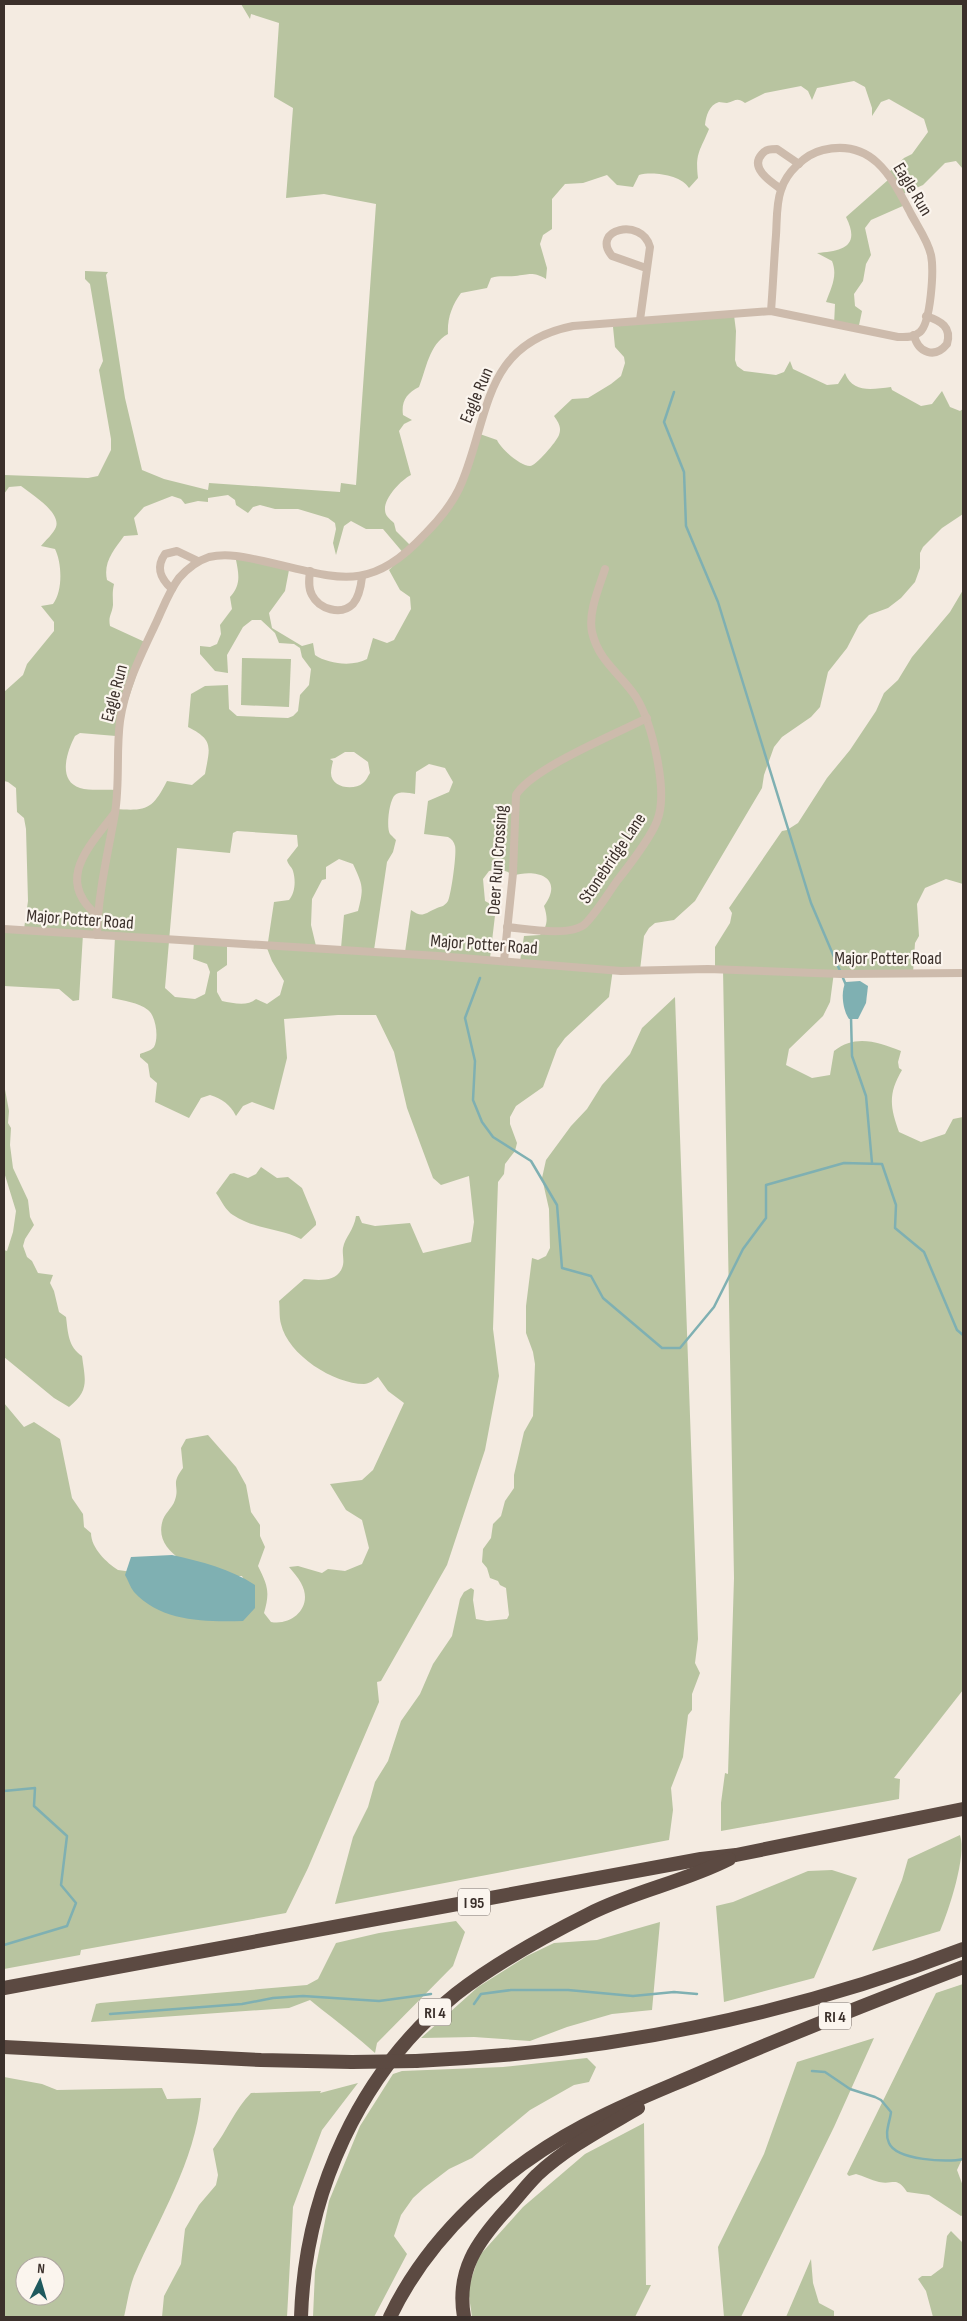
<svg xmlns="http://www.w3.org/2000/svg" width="967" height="2321" viewBox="0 0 967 2321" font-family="'Sofia Sans Condensed',sans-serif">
<rect width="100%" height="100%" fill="#f4ebe1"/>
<g fill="#b8c4a0" fill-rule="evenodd">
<path d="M241,4H963V169L956,161L945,163L923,185L903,194L905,205L871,220L865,228L871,255L866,264L863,281L854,294L855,306L862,311L858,330L834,325L835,304L826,302C831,288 838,276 832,261L817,253C842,251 861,247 846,217L888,180L887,174L904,158L912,154L928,132L924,119L889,99L881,102L872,116V108L865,87L854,81L817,88L812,100L808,91L801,86L765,93L745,103C737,97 735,101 727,103C724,103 721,102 719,102C709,105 706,116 705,125L709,129C700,151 695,153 698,178L689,188C681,175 653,171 639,175L633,187L617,185L607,175L583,183L565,184L552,199V229L543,235L540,244L547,268L546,279C532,271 529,275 515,276C506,277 500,275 491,278L487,288L461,293C452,305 447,319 448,334C429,344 426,370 419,387C407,393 401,401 403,415L412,420L404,424L399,431L411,475C401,480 384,498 385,510C385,516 390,519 394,523L396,531L412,547L451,503L477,433L497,440C501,449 520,466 530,466C536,466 557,441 559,435C562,427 558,422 554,416L572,399L588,398L611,384L621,376L625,363L624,357L615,347L613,327L615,325L734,315L736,331L735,360L737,366L744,371L776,375L784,372L790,361L793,369L827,385L838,384L845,373C853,394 873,389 891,387L892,390L921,406L932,404L942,391L950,407L960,411L963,409V514L942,528L923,547L920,553V568L915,582L901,598L888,608L869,615L859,625L847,648L828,672L820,707L811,717L782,737L774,747L764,775L762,788L695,901L674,920L655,923L649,928L644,936L640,970L613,969L609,997L565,1038L557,1049L543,1087L516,1106L510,1117V1124L517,1143L515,1151L505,1164L504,1174L498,1182L493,1329L499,1376L485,1450L447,1565L381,1681L377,1682L379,1702L308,1868L286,1913L81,1950L80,1955L4,1969V1403L24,1427L34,1422L60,1439L72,1498L83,1514L84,1527L91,1533C91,1548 107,1563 118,1570L248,1588L242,1576C234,1576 224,1577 215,1574C193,1568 155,1552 162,1523C164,1513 172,1509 175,1500C180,1485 170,1485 183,1468L181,1448L186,1439L208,1435L236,1467L246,1485L251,1512L260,1525V1536L265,1547L258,1566C268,1586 270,1592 264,1613L271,1622C293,1626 314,1606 301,1583C298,1577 293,1572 289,1567L298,1566L322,1573L328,1569L345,1571L362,1564L369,1548L362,1520L346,1510L330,1484L362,1480L373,1470L404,1403L388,1391L378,1377C374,1380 369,1384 364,1384C334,1384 288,1355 281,1324C279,1317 280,1308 279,1301L304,1279C317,1280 336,1283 342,1268C345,1262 342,1254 343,1248C345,1237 354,1230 356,1216H359L362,1223L375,1226L410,1223L423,1253L471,1242L474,1222L469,1176L441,1185L433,1178L407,1108L394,1052L376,1015H338L284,1019L287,1058L274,1110L252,1102L243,1106L236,1116C230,1104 222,1099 210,1095L201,1098L189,1118L155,1102L157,1083L150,1077L148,1064L140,1057V1054C144,1052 151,1051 154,1047C159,1038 156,1016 148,1010C138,1002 124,1001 112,998L115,937L83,934L79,1000L73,1001L59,989L4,986V928L24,929L28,901L26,829L24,818L17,812L16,788L8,782L4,781V692L23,675L27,664L54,631V622L41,606L53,604C63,591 62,563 55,549L41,546C45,541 54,533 56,527C61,512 31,494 21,486L9,487L4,494V475L88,478L98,476L111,450V439L99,370L103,361L90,284L85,279V271L108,272L106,275L125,398L142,470L164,479L208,490L209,483L340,492L341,483L356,485L376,204L324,194L286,198L293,108L274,97L279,23L251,14L250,19ZM228,495L235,500L236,505L248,513L253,507L260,505L275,509H298L328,518L335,523L336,529L333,543L336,555L344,526L351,521L366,529H383L405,555L389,570L400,590L410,597L411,609L394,640L387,643L373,638L367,659C353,667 328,664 315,655L313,643L302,646L272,628L269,613L285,591L289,570L247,560H236C239,575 241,585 230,597L232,609L220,625L221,634L217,644L210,647L200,646V654L215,671L228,673L227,655L243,627L252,620H261L275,633L279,643L294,644L300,648L302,657L311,669L309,685L300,695L298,711L293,716L288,718L237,716L229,709L228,685L205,686L191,694L188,727C214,740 210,747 205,774L192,785L167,781C152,810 147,811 115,809L116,790C105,789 90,791 80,788C57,781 67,751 75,736L80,733L116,736L147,643L110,626C108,616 112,614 113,605C113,598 112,593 114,584L107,580C103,562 114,550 124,536L138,535L134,518L144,507L172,496L181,499L185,504L198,501L208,502V498ZM345,752H354L368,762L370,773C368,776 366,781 363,783C354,791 331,788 331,773C331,770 332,765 333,761L330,759L335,758ZM429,764L445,768L453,782L449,792L428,801L424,834L448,837C452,839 454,842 455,846C457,853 451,895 448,901C444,907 441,906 435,909C424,914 422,918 411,910L405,952L374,950L387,862L393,852L396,840C395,839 391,835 390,834C386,828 389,800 395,795C400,791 409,793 415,794L416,772ZM237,831L297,835L298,846L287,860C288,865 292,867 293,871C296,881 295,893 289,900L274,902L268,942L265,943L272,961L284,981L280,995L267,1004L256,999C247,1007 233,1003 222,1001L217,992V972L227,965V942L194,940L193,959L207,964L210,972L205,994L195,999L175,997L165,988L177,848L230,853L233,833ZM339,859L353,864C363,886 364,887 358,911L344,915L341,948L316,946L311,925L312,899L322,880L326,879V867ZM499,869L508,872L512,876C536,868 565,877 544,906C548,918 548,926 540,935L524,936L520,961L490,958L496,907L485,901L483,879L489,871Z"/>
<path d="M963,590V884L946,879L925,888L917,904L919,936L915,943L913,973L834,972L830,1002L823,1016L789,1049L786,1065L812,1078L830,1075L834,1051C856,1034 877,1042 901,1051L898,1062L899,1068L902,1070C888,1094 890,1107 899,1132L921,1142L945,1134L953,1119L963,1117V1690L894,1778L900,1779L899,1799L721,1831V1803L725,1773L728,1774L734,1578L723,969L715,967V947L730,923L732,913L729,908L782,831L787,830L798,823L827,778L850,750L876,711L884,693L898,680L912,657L950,612Z"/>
<path d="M242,658L291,659L289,707L241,705Z"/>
<path d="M675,997L698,1639L695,1663L700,1673L692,1694V1710L688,1715L683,1757L671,1788L673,1810L669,1840L335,1904L353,1837L368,1807L375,1782L388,1761L401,1721L420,1694L433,1664L452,1636L460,1599L464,1592L471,1588L474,1590L473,1600L476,1619L487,1621L507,1619L509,1615L506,1588L500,1585L498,1581L490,1578L487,1568L482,1562L483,1549L491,1538L493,1524L501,1516L505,1501L514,1488V1475L524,1432L533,1416L535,1364L533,1352L526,1333V1306L532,1258L538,1260L546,1256L550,1248L549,1209L542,1178L546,1160L571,1126L587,1109L602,1085L630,1054L642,1028Z"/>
<path d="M4,1084L9,1111L8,1123L11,1128L10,1145L13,1168L28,1200L30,1217L34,1225L25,1239L23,1246L27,1257L32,1261L38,1273L53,1275L50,1283L54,1291L59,1312L66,1317C68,1332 68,1347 82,1356C85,1380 90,1390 69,1407L54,1398L4,1357V1250L7,1251L13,1232L16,1211L4,1172Z"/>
<path d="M261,1167L277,1178L288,1177L302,1188L316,1222V1225L301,1239C280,1228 253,1229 233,1215C226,1211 221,1200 216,1193L230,1174L234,1173L248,1178L256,1174Z"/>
<path d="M960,1835C967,1855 949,1910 940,1931L872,1951L902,1880L908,1859Z"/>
<path d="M832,1870L857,1878L814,1978L724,2002L716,1906L733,1902L808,1871Z"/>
<path d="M456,1921L465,1932L453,1966L377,2043L375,2053C354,2034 332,2018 310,2000L289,2008L91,2022L96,2004L100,2003L307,1985L318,1979L336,1943L379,1933Z"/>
<path d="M660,1922L652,2010L612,2014L567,2027L530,2041L474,2037L421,2038L478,1987L527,1956L554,1943L597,1940Z"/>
<path d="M963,1984V2157L957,2170L963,2186V2215L961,2216L929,2195L907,2192C896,2176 894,2185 879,2182C871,2180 863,2176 856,2174L849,2176L847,2174L936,1993Z"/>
<path d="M874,2038L834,2127L741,2317H724L718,2247L764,2154L797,2062Z"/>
<path d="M587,2058L596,2067L589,2082L574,2085L530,2110L472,2158L449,2169L424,2188L413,2198L401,2215L394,2236L407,2254L374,2317H313L315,2271L329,2201L360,2126L393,2074L402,2071L503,2067Z"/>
<path d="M4,2077L42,2084L57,2090L162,2088L167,2099L201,2098C195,2162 159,2218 134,2276C129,2289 127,2304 124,2317H4ZM25,2266H55V2296H25Z"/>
<path d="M358,2083L322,2130L293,2207L287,2317H162L164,2296L181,2264L185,2229L199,2205L216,2185L218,2175L213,2149C227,2131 235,2109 251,2093L321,2091L320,2093Z"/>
<path d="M644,2123L646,2285H651L635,2317H472L468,2289L479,2256L523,2207L585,2154Z"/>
<path d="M951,2231L963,2243V2317H933L926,2291L918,2279L922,2276H931L943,2267L947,2236Z"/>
<path d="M811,2259L813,2283L819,2303L834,2311V2317H786Z"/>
</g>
<g fill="#7fb0b2">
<path d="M860,981L868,986L866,1003L858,1019H849C843,1011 840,991 846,982Z"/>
<path d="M172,1555C202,1562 229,1568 255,1585V1608L243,1621C206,1622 161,1622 134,1592C130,1587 128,1580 125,1575L131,1557Z"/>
</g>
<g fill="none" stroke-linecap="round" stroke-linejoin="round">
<g stroke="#7fb0b2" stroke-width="2.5">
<path d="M674,392L664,422L684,472L686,526L718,602L811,903L846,985"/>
<path d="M480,978L465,1018L475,1061L473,1100L482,1122L493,1137L531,1161L557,1205L562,1268L591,1276L603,1298L662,1348H680L714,1307L743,1249L766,1218V1185L844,1163L882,1164L896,1205L895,1228L924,1252L957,1330L963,1335"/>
<path d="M851,1017L852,1056L866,1096L872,1163"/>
<path d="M4,1791L35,1788L34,1806L67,1836L61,1885L76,1903L67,1926L4,1945"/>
<path d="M474,2004L481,1994L511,1990H568L633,1996L674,1992L697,1994"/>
<path d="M110,2014L242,2004L273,1998L303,1996L379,2001L431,1994"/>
<path d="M812,2071L825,2072L850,2089L875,2097L881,2100L891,2112C890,2122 884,2133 889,2143C896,2160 948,2163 963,2159"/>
</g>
<g stroke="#cdbbac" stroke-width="8">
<path d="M781,189C771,182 749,168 762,154C766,149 771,149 777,149L799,164"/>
<path d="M640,320L650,247C642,217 590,229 612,256L646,268"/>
<path d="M914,335C918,353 935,359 947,344C952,327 941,321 926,316"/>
<path d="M310,571C309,579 308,588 312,595C319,609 341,616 353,604C359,597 361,586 362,577"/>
<path d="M172,589C161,579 155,568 165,554L177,551L198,561"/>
<path d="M98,916C54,880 89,847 114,814"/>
<path d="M507,927C527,929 570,937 585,924C597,912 607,895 617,881C628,867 651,837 657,821C669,792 652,723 636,697C620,673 599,662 592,632C588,612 599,588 605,569"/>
<path d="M4,929L438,956L621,971L708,969L841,974L963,973"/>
<path d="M97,935C98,893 108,853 115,813C120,782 116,751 120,721C125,686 141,655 156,623C163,608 169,591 179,578C187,569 197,561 209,557C227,553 245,557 263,561C337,577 367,596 425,534C440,519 454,502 462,482C490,414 483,344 573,326L771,311L898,337C906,337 913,338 920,332C931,322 934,270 931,255C928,241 918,227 911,214C892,178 873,138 823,150C805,154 786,173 781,190C776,204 777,221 776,235C774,260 773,286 771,311"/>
<path d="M504,961L513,873L516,795C532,768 616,734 647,718"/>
</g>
<g stroke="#5c4a42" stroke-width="14">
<path d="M4,1988L701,1859L736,1855L963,1809"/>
<path d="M4,2047L261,2060L352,2062"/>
<path d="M416,2061C603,2053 789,2016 963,1949"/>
<path d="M301,2317C305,2194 359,2072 456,1994C497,1962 543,1937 589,1914C634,1891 684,1882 729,1859"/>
<path d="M390,2317C429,2235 504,2168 583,2126C623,2104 666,2088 707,2070C792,2033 877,2000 963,1967"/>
<path d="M464,2317C456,2271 477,2242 507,2209C517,2198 526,2186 537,2175C567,2147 604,2128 638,2108"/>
</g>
<path stroke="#5c4a42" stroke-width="14" d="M352,2062L416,2061"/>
</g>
<g text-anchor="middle" stroke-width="4.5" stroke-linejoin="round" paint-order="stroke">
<g fill="#fbf5ee" stroke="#756b66" stroke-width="1">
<rect x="458" y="1888.5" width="32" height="27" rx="4"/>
<rect x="419" y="1998.5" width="32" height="27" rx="4"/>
<rect x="819" y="2002.5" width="32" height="27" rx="4"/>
</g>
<g font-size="16" font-weight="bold" fill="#3b302b">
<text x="474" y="1908">I 95</text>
<text x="435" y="2018">RI 4</text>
<text x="835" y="2022">RI 4</text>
</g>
<g font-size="18" fill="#3b302b" stroke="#fbf5ee">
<text transform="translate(913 189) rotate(59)" y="6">Eagle Run</text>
<text transform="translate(476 395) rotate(-67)" y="6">Eagle Run</text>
<text transform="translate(114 693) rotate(-75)" y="6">Eagle Run</text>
<text transform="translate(612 858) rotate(-56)" y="6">Stonebridge Lane</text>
<text transform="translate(497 860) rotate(-86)" y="6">Deer Run Crossing</text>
<text transform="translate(80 919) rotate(4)" y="6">Major Potter Road</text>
<text transform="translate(484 944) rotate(4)" y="6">Major Potter Road</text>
<text x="888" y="964">Major Potter Road</text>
</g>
</g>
<rect width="967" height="2321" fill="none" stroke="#3b302b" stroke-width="10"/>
<g transform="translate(40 2281) rotate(5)"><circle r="24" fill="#fbf5ee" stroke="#aea6a0"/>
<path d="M0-4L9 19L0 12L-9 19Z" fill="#1f5a5e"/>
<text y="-8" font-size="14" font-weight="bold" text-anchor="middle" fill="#3b302b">N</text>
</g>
</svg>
